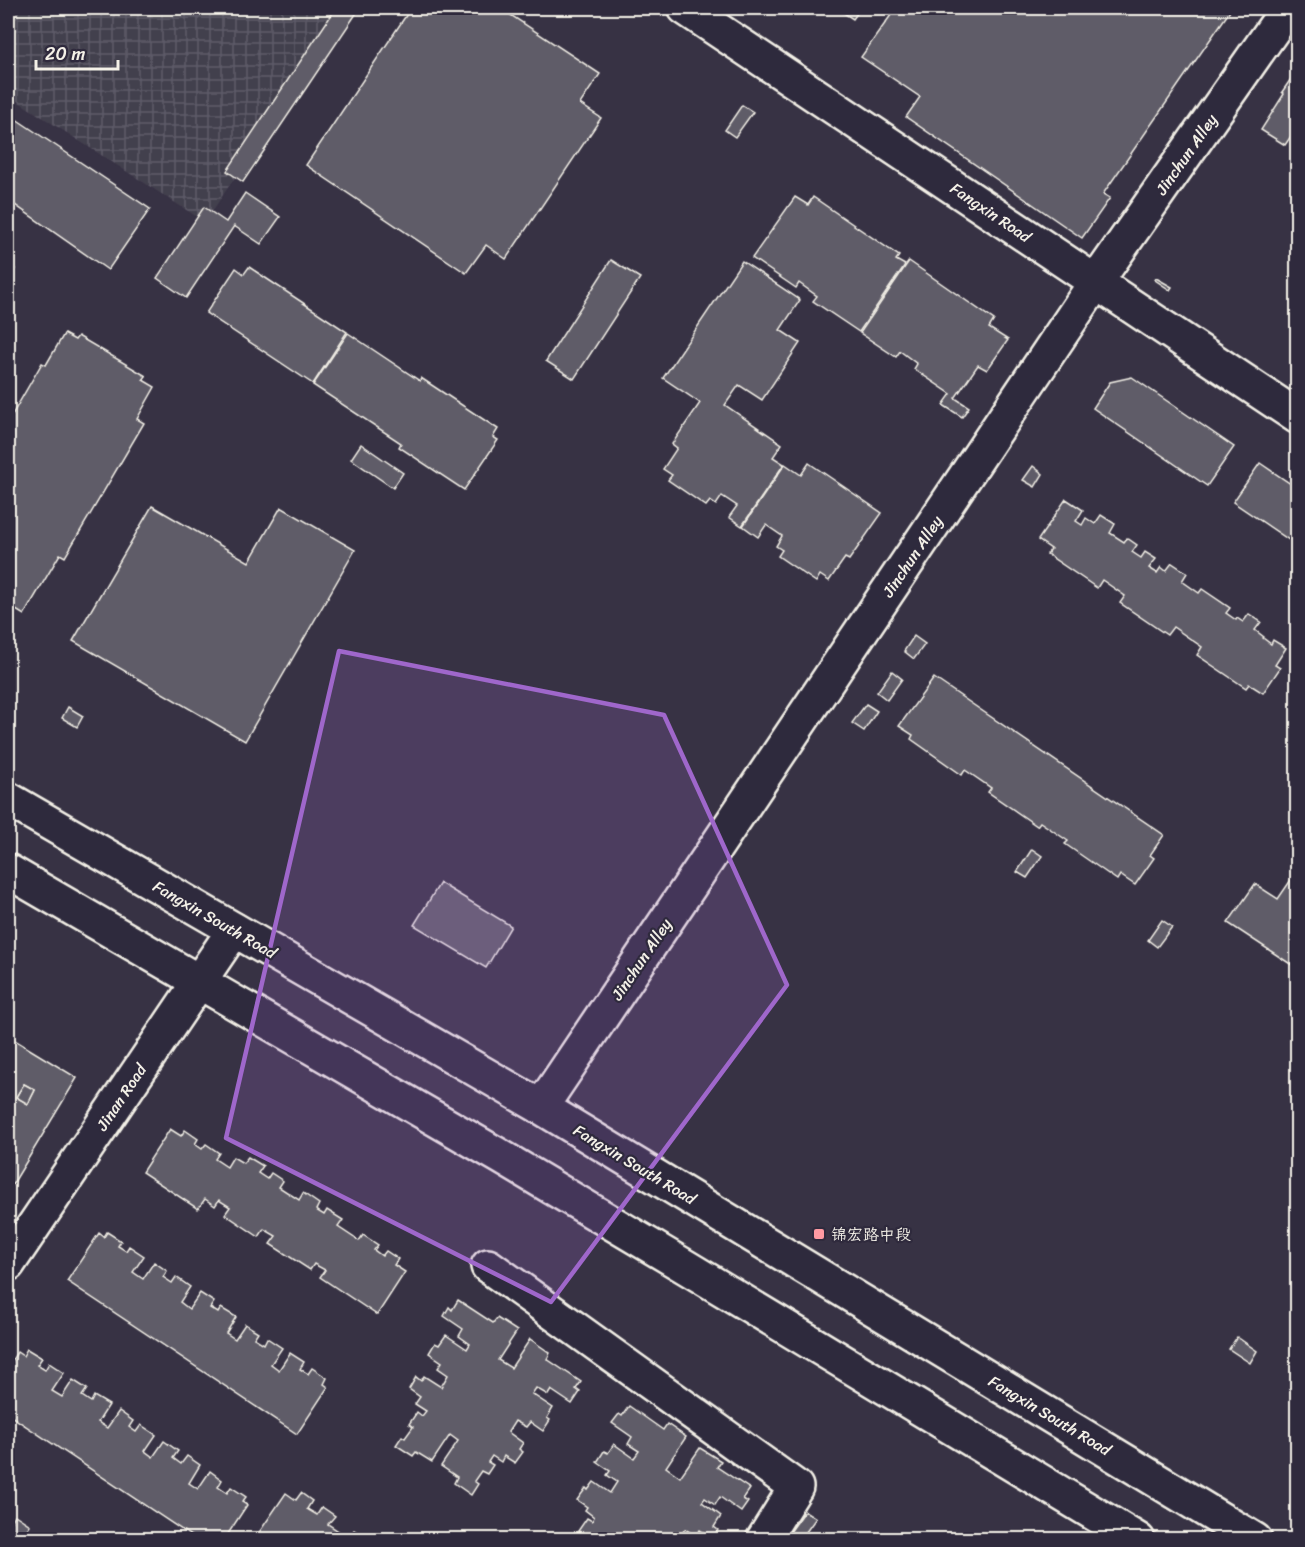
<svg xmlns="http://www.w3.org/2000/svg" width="1305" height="1547" viewBox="0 0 1305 1547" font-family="Sriracha,'LXGW WenKai TC',sans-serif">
<defs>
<pattern id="industrial-grid" width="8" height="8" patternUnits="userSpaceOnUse" patternTransform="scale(1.5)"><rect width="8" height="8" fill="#433f4e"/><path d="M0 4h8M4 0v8" fill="none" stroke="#5f5b68"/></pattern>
</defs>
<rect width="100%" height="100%" fill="#373244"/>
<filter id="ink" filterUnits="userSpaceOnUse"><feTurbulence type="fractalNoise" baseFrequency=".0167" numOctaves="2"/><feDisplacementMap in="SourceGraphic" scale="12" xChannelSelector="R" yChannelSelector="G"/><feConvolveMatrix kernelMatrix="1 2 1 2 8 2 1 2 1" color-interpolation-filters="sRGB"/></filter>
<g filter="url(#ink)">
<path fill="url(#industrial-grid)" d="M8,8H348L205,222L8,95Z"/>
<g fill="#5f5c67" stroke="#f4f1e8" stroke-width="1.5" fill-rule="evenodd">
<path d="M336,8H360L243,182L227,171Z"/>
<path d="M411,8H500L600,74L580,104L601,118L506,259L486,245L466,273L306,165Z"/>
<path d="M836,8H861L853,19Z"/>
<path d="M896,8H1232L1103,194L1110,198L1082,238L906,117L920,97L861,57Z"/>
<path d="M1297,70L1298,126L1285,145L1261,130L1284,94L1282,92Z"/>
<path d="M742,105L753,112L735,137L725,130Z"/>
<path d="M16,119L150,209L108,270L8,200V131Z"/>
<path d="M245,193L280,217L261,244L234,226L186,298L157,278L204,207L226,222Z"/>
<path d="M795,197L808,205L813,197L899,256L896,260L905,265L859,332L813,301L817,296L799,283L796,288L752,258Z"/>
<path d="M611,260L640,278L574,379L546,361Z"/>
<path d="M742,261L800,300L780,330L800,343L762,400L739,385L725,405L782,444L773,457L784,464L742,526L729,517L737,506L722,496L716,505L710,501L706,506L668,480L672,475L663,469L677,448L672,444L700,403L663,378Z"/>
<path d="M909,261L994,320L989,328L1008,340L987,370L978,365L955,398L969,407L962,417L943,405L951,394L914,369L917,364L900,351L896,357L860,333Z"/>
<path d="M8,264L15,269L8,282Z"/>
<path d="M249,267L347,332L313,384L206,313L236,268L244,274Z"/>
<path d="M1156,278L1172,287L1170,290L1155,280Z"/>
<path d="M348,333L420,381L421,378L498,429L493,437L498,440L464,490L399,447L401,443L313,385Z"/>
<path d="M64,334L75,340L78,336L146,376L143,380L155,387L137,419L144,423L65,557L60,554L24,615L8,605V422L42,363L46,365Z"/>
<path d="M1132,377L1234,447L1207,486L1093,408L1110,382Z"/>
<path d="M361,444L403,473L393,488L351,459Z"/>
<path d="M809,463L882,513L849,560L845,558L829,581L820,575L816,582L778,556L782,550L776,546L782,536L766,525L758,537L743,526L785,464L801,475Z"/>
<path d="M1260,463L1298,489V546L1233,502Z"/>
<path d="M1033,466L1043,474L1035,487L1023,480Z"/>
<path d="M1066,499L1083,510L1076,521L1082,525L1086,518L1095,524L1101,515L1115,524L1110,533L1124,542L1127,538L1137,545L1132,552L1141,558L1145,552L1156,559L1149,568L1157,573L1161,567L1166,571L1172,563L1187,573L1182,581L1199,593L1202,589L1230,608L1226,613L1236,620L1237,618L1243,622L1249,614L1261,622L1255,630L1264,637L1263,638L1271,644L1273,640L1286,648L1275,665L1280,668L1263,693L1249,684L1246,688L1197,655L1202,647L1173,627L1167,635L1120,603L1125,596L1102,580L1097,588L1047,554L1051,549L1038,540Z"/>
<path d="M152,506L249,562L281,507L355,550L245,741L73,641Z"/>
<path d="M914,636L925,644L914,659L904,651Z"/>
<path d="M892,671L902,679L887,700L877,692Z"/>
<path d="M934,678L1164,835L1150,855L1154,858L1135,885L1120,875L1117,880L1065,844L1068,841L1040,822L1037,826L988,792L991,788L965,770L962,775L911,739L913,735L899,726Z"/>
<path d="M866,704L877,711L864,731L852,723Z"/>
<path d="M68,707L83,716L77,727L62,718Z"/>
<path d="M1032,849L1042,856L1027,878L1017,872Z"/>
<path d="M1295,874L1298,876V969L1228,923L1255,884L1278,899Z"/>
<path d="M440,883L511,926L486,968L414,925Z"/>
<path d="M1162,920L1172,927L1157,947L1148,940Z"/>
<path d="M8,1036L77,1078L8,1192ZM24,1084L35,1090L28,1104L16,1097Z"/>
<path d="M24,1084L35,1090L28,1104L16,1097Z"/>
<path d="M170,1129L181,1136L185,1130L198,1139L195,1144L202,1149L206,1144L219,1153L215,1159L227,1167L233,1157L243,1163L248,1157L263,1166L258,1173L267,1179L271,1173L283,1181L279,1187L299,1200L303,1193L319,1204L316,1210L324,1215L327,1210L343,1220L338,1227L359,1241L363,1235L378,1245L374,1250L382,1256L386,1251L398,1259L394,1265L405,1272L377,1315L320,1277L325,1270L314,1264L310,1270L270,1244L276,1236L264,1229L259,1237L225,1214L230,1207L219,1200L215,1206L205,1199L198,1209L142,1172Z"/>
<path d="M107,1232L121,1241L118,1246L126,1251L129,1246L144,1256L133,1272L143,1279L154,1262L167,1271L163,1277L172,1283L176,1277L190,1287L180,1302L189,1309L200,1293L214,1302L210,1308L218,1313L221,1308L236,1317L226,1333L235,1339L245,1324L258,1332L254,1338L264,1344L267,1338L282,1348L271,1364L279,1370L290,1353L304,1362L300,1369L308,1374L312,1368L327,1378L324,1384L328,1387L297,1434L67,1281L99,1233L104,1237Z"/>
<path d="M458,1300L493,1323L497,1318L517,1331L498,1360L511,1368L530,1339L550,1353L547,1359L581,1382L576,1389L580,1392L572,1404L551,1390L548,1395L536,1388L532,1394L553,1408L547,1418L550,1420L543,1431L530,1422L526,1427L515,1421L508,1432L523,1443L519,1449L523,1452L515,1463L504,1456L501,1462L492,1456L488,1462L493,1465L487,1474L481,1471L474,1481L478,1484L471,1495L454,1483L457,1477L441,1466L458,1441L450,1435L432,1462L416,1452L413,1456L396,1445L402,1436L405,1438L413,1427L409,1424L417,1412L422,1416L426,1411L415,1404L420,1397L409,1389L416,1377L421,1381L424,1376L441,1387L448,1375L438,1368L442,1362L429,1353L435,1343L439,1345L446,1335L467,1349L470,1344L459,1336L463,1329L444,1316L449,1307L452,1310Z"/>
<path d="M1237,1337L1257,1351L1250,1363L1229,1349Z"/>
<path d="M27,1349L42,1358L37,1365L45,1370L49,1363L64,1373L52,1391L62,1397L73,1380L87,1389L82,1396L91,1402L94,1396L109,1405L98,1422L107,1428L119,1411L133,1421L129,1427L136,1432L141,1425L156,1435L145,1451L153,1457L164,1441L178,1451L173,1458L181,1464L187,1456L200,1465L189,1483L198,1489L210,1471L222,1480L218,1487L227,1493L231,1487L246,1497L242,1502L247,1505L224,1540H197L8,1414V1367L17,1352L23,1356Z"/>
<path d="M629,1406L663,1430L667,1424L686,1437L666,1467L680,1477L700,1448L721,1461L717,1467L750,1489L743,1499L748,1502L741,1512L720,1497L715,1505L705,1498L702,1502L721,1516L714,1527L718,1530L713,1538L700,1530L696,1536L685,1529L678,1539L679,1540H581L584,1535L578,1531L587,1518L592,1521L594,1517L585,1510L587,1507L577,1500L586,1488L588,1490L594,1482L610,1493L617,1482L607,1475L610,1471L597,1462L604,1451L608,1453L614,1444L634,1458L639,1451L628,1444L632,1437L612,1423L619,1414L622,1416Z"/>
<path d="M286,1493L296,1500L301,1493L312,1501L307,1509L317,1515L322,1507L335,1516L328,1524L349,1538L354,1530L367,1538L366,1540H266L258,1534Z"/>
<path d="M805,1511L816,1518L801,1539L790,1532Z"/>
<path d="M15,1515L30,1525L20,1540H8V1520L11,1523Z"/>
<path d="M39,1531L52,1540H34Z"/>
</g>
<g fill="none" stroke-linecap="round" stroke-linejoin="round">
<defs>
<g id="minor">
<path d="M685,8L1298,417"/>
<path d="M541,1107L1096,282L1288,8"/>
<path d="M8,1264L234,930"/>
<path d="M488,1266L796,1487L763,1540"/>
</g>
<g id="major">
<path d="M8,799L541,1107L1255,1540"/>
<path d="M8,871L503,1158L686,1267L1138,1540"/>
</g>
</defs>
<use href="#minor" stroke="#f4f1e8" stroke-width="38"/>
<use href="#major" stroke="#f4f1e8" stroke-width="38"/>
<use href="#minor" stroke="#2f2a3d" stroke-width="33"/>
<use href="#major" stroke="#2f2a3d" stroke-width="33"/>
</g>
</g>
<path fill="#9f67cb" fill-opacity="0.2" stroke="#9f67cb" stroke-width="4.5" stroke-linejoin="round" d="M339,651L664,715L787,985L551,1302L226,1138Z"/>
<rect fill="#ff9aa2" stroke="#2f2a3d" stroke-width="2" x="813" y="1228" width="12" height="12" rx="3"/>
<g text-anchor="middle" stroke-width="4.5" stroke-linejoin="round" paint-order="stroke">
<g font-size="16" fill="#f4f1e8" stroke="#2f2a3d">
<text transform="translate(1186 154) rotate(-55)" y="6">Jinchun Alley</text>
<text transform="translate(991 212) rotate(34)" y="6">Fangxin Road</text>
<text transform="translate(912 556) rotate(-56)" y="6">Jinchun Alley</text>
<text transform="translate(215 919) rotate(30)" y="6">Fangxin South Road</text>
<text transform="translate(641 959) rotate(-56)" y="6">Jinchun Alley</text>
<text transform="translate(121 1097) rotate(-56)" y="6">Jinan Road</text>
<text transform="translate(635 1164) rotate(31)" y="6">Fangxin South Road</text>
<text transform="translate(1050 1415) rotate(31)" y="6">Fangxin South Road</text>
</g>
<g font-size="16" fill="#f4f1e8" stroke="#2f2a3d" text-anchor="start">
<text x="831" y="1240">锦宏路中段</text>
</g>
</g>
<rect width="1305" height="1547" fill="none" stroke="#2f2a3d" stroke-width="30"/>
<rect x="15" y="15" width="1275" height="1517" fill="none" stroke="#f4f1e8" stroke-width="2" filter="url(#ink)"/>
<path d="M36 60v9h82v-9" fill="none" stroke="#f4f1e8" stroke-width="3"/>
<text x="45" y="60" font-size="18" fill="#f4f1e8" stroke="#2f2a3d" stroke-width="4.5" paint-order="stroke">20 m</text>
</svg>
